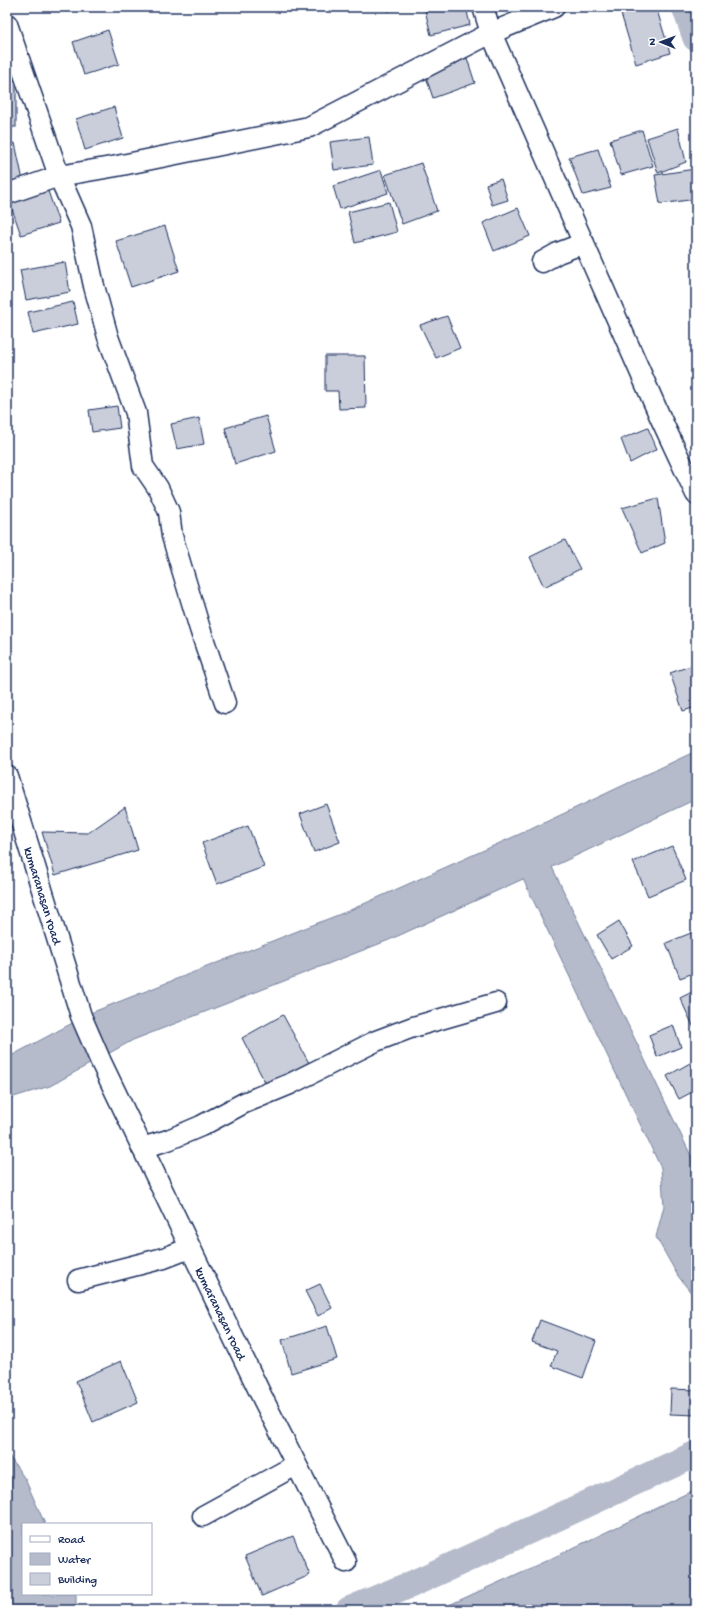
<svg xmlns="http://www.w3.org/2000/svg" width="703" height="1617" viewBox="0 0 703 1617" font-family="'Gochi Hand',sans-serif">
<rect width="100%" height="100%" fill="#fff"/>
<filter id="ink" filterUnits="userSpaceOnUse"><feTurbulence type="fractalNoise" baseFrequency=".025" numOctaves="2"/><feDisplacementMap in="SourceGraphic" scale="8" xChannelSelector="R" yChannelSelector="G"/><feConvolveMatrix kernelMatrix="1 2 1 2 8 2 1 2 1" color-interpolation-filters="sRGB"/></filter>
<g filter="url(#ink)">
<g fill="#b5bbca" stroke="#77839f">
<path d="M696,751V799L552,867L696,1166V1299L678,1276L656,1237L664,1206L661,1168L523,879L389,940L133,1040L50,1086L7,1099V1058L93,1012L348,911L531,829Z"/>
<path d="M7,1453L25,1479L45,1524H23V1594H76V1610H7Z"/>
<path d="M696,1489V1610H438L548,1560Z"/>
</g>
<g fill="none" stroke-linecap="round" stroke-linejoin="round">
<g stroke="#b5bbca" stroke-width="27">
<path d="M685,7L696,38"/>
<path d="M349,1610L412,1584L696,1454"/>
</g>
</g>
<g fill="#caceda" stroke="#1b2f5e">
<path d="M386,7H400L388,11Z"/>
<path d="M436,7H466L470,25L431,35L425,10Z"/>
<path d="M619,7H656L670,53L636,64Z"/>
<path d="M108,30L119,64L84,75L73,42Z"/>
<path d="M467,58L475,83L433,98L425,74Z"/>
<rect x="7" y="80" width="9" height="47"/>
<path d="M114,107L123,138L85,150L76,119Z"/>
<path d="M678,128L686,162L658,173L647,138Z"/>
<path d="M642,130L653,166L621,175L610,140Z"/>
<path d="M369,137L373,165L334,170L330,142Z"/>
<path d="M15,143L24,185L7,189V145Z"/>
<path d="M598,149L611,188L583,195L569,157Z"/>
<path d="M421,163L437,211L402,224L385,175Z"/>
<path d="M695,169L696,199L660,204L655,175Z"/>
<path d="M381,170L388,193L340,209L333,186Z"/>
<path d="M501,179L508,200L492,205L486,184Z"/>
<path d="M48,191L59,223L21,235L10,203Z"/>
<path d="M389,202L397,232L355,243L348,212Z"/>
<path d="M518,208L530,236L494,251L483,223Z"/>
<path d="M165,226L179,271L131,287L116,241Z"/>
<path d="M65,262L70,292L26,300L20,270Z"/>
<path d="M73,302L78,324L33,334L28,312Z"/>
<path d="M447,316L460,348L436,358L420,325Z"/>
<path d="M325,356H365L366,408L339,409L338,391H325Z"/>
<path d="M117,406L120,428L92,432L89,410Z"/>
<path d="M266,416L276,451L235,464L225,428Z"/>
<path d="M199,418L204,444L177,449L171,424Z"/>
<path d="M648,428L657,449L630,463L621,439Z"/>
<path d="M658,498L665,543L642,553L622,508Z"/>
<path d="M565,540L580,569L544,587L530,557Z"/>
<path d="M696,664V707L683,711L670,673Z"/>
<path d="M326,804L340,842L314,852L300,814Z"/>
<path d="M125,807L138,850L55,875L42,832L88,833Z"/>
<path d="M248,826L264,867L217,884L202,843Z"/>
<path d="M672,846L686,880L648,896L633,862Z"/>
<path d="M619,921L633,946L611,959L597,935Z"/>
<path d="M696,931V972L680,978L666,943Z"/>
<path d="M696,990V1028H694L680,998Z"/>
<path d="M283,1015L309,1063L267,1086L242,1038Z"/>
<path d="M673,1025L681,1047L657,1057L649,1035Z"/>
<path d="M690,1063L696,1074V1090L679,1099L667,1076Z"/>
<path d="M320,1284L332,1308L318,1316L305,1291Z"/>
<path d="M540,1320L596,1341L583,1378L551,1366L557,1351L532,1342Z"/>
<path d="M327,1326L337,1359L291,1373L282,1340Z"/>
<path d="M121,1361L138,1402L93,1422L76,1381Z"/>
<path d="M671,1389L696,1390V1415L670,1414Z"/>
<path d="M293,1536L310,1575L262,1596L245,1556Z"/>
</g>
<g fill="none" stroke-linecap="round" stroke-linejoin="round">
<defs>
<g id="street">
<path d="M554,7L491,33L661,419L696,494"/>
<path d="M7,24L59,176L81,226L94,286L108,337L136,413L143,466L158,488L169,512L172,536L200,629L225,703"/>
<path d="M7,194L59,176L117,166L309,127L491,33L483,7"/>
<path d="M542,262L558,253L584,243"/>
<path id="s1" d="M7,776L81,1016L101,1062L263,1399L346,1562"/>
<path d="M142,1148L168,1140L201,1126L244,1103L290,1084L376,1041L413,1027L496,1003"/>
<path d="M78,1280L164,1258L190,1248"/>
<path d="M203,1516L296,1465"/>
</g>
</defs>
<use href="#street" stroke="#1b2f5e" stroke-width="23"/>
<use href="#street" stroke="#fff" stroke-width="20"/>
</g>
</g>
<g text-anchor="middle" stroke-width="4" stroke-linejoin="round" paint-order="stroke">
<g font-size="13" fill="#1b2f5e" stroke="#fff">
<text dy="5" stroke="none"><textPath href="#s1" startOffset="125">kumaranasan road</textPath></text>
<text dy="5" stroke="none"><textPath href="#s1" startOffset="580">kumaranasan road</textPath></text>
</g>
</g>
<rect width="703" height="1617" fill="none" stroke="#fff" stroke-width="24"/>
<rect x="12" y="12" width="679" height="1593" fill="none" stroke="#1b2f5e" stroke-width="1.5" filter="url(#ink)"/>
<rect x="22" y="1523" width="130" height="72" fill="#ffffff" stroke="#a4acbf"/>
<rect x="30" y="1536" width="20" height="6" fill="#ffffff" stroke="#a4acbf"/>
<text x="58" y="1543" font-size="12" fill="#1b2f5e">Road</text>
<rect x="30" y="1553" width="20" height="12" fill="#b5bbca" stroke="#a4acbf"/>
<text x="58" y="1563" font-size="12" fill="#1b2f5e">Water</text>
<rect x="30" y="1573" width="20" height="12" fill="#caceda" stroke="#a4acbf"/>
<text x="58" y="1583" font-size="12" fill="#1b2f5e">Building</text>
<g transform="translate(661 42) rotate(271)" stroke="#ffffff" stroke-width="3" paint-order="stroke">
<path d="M0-3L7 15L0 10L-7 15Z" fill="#1b2f5e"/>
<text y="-6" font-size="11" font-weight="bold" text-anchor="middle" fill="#1b2f5e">N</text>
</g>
</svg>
